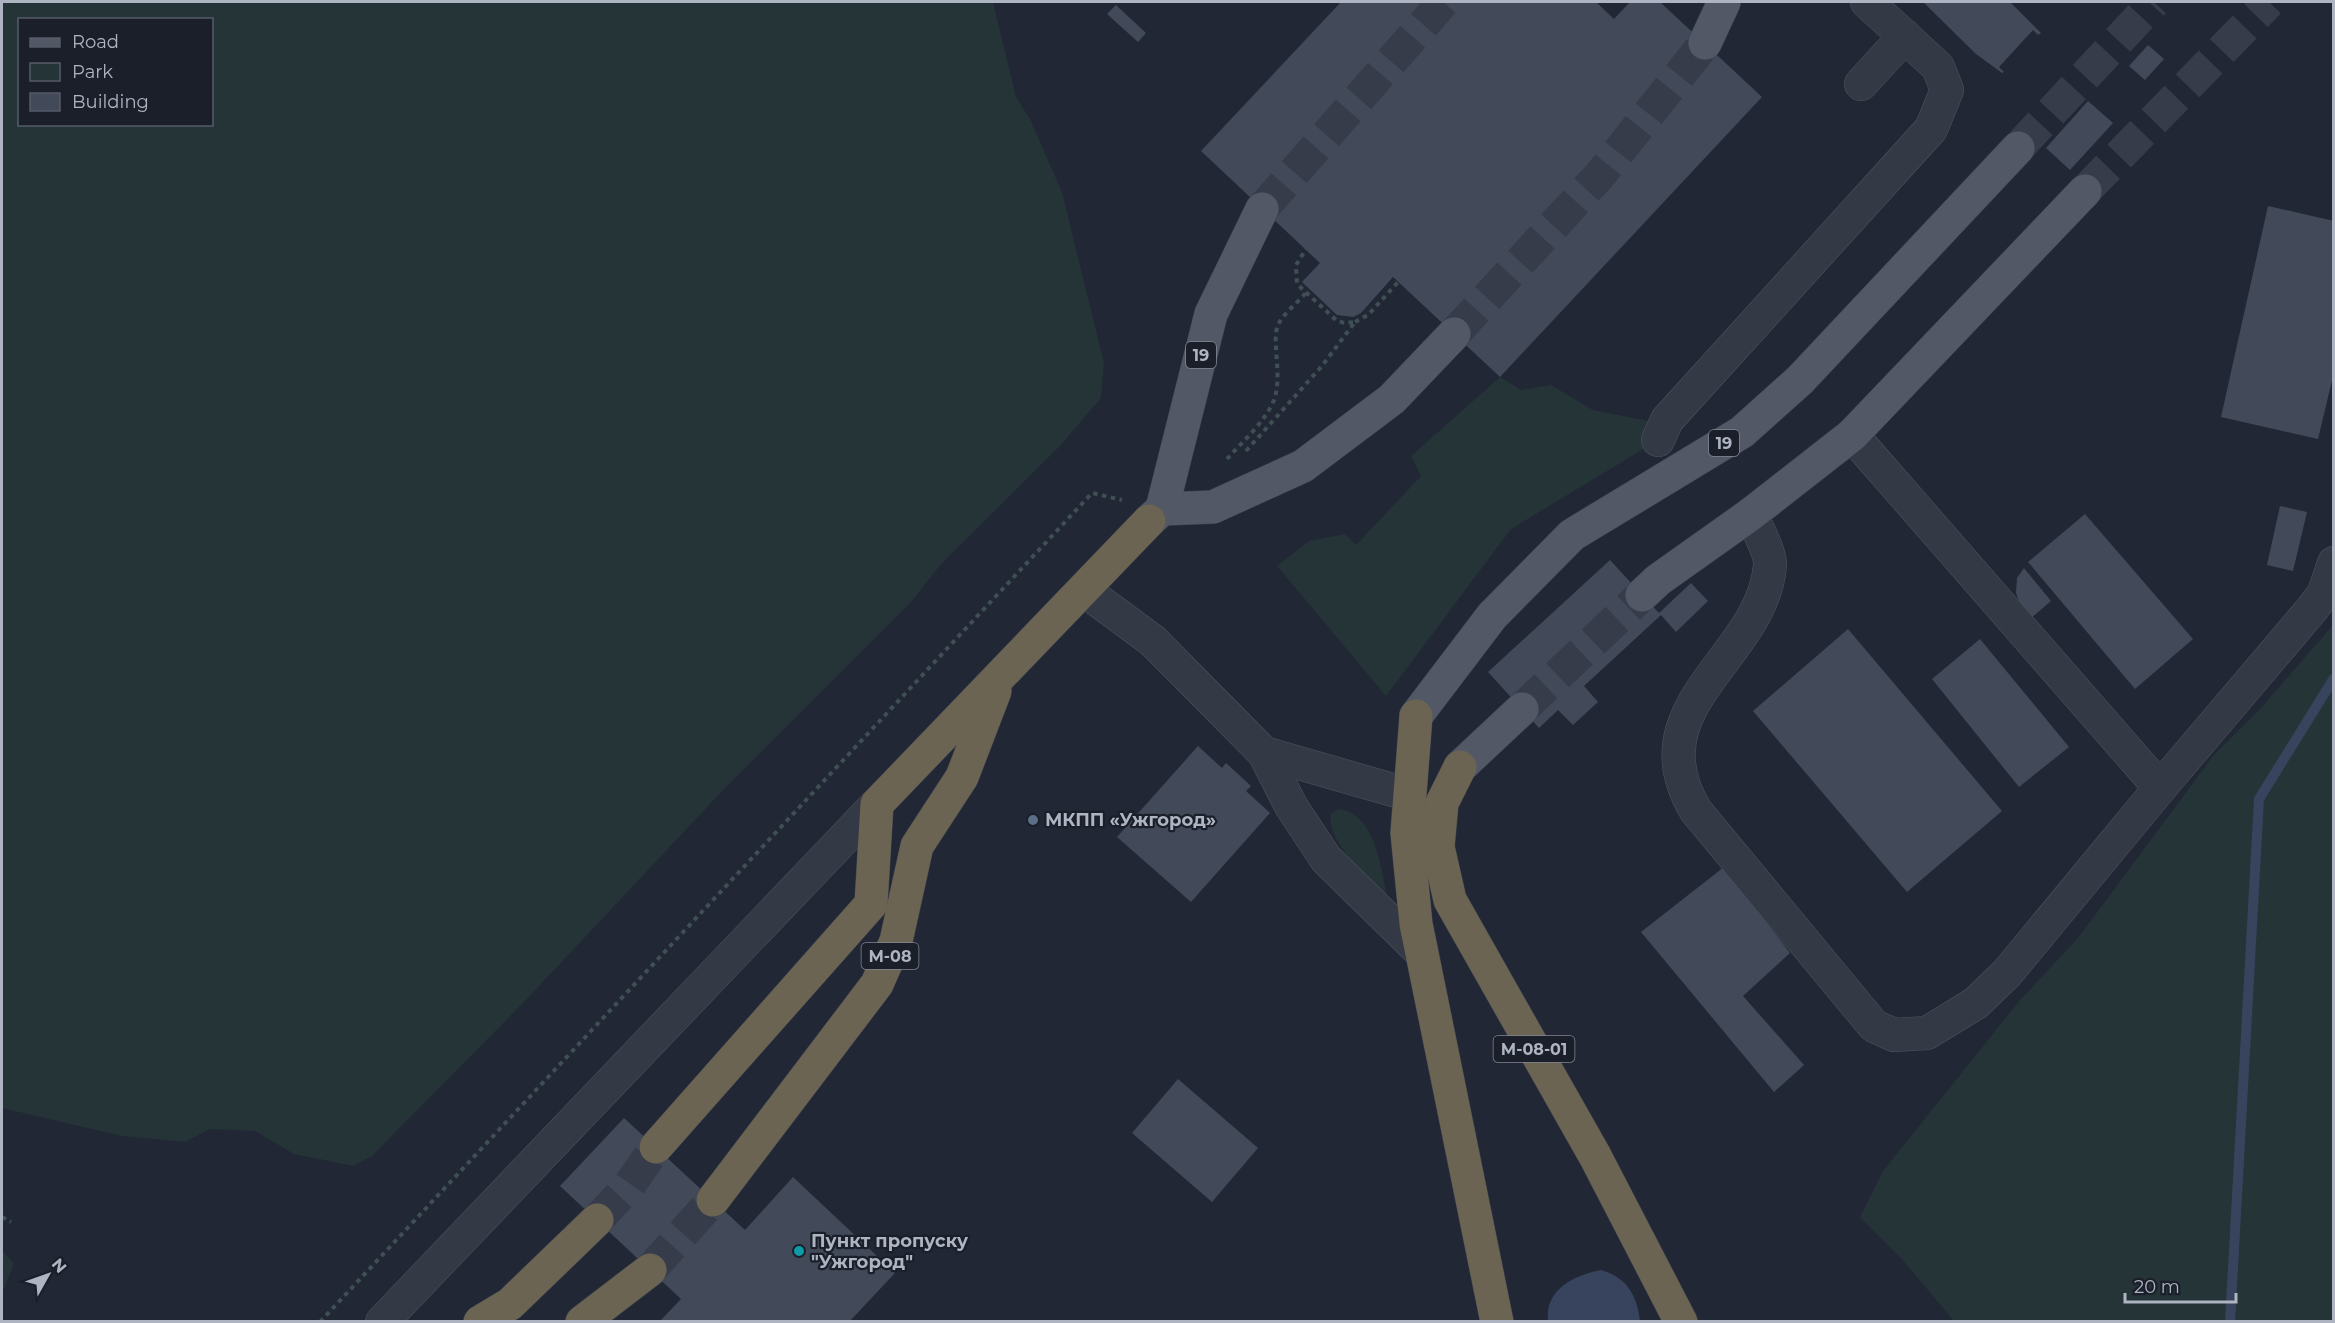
<svg xmlns="http://www.w3.org/2000/svg" width="2335" height="1323" viewBox="0 0 2335 1323" font-family="Montserrat,sans-serif">
<rect width="100%" height="100%" fill="#212735"/>
<g fill="#243437" fill-rule="evenodd">
<path d="M2,2H993L1016,97L1030,119L1062,192L1104,363L1101,398L1060,446L942,563L911,602L726,787L525,1001L372,1156L353,1166L294,1154L255,1131L210,1129L185,1142L122,1136L2,1108ZM20,20H212V124H20Z"/>
<path d="M1500,377L1521,390L1551,385L1593,410L1654,422L1650,445L1511,529L1386,696L1277,566L1309,541L1345,534L1356,545L1421,476L1411,456Z"/>
<path d="M2333,625V1321H1954L1901,1258L1860,1217L1883,1171L2020,1000L2078,938L2213,756L2260,709Z"/>
<path d="M1338,809C1374,811 1382,868 1387,897C1369,880 1325,839 1331,814Z"/>
<path d="M2,1250L14,1264L2,1293Z"/>
</g>
<path fill="#38435d" d="M1601,1270C1627,1277 1637,1296 1640,1321H1548C1544,1290 1574,1275 1601,1270Z"/>
<g fill="none" stroke-linecap="round" stroke-linejoin="round">
<path stroke="#38435d" stroke-width="10" d="M2230,1322L2259,799L2334,678"/>
</g>
<g fill="#424a59">
<path d="M1341,2H1596L1614,19L1630,2H1660L1762,97L1500,377L1393,277L1361,313L1353,317L1337,315L1302,282L1320,263L1201,151Z"/>
<path d="M1923,2H2010L2041,33L2038,35L2033,30L1999,67L2004,72L2002,73L1976,54Z"/>
<path d="M1116,5L1146,33L1138,42L1107,14Z"/>
<path d="M2148,45L2164,59L2145,80L2129,66Z"/>
<path d="M2088,101L2113,123L2070,170L2046,148Z"/>
<path d="M2268,206L2334,221V372L2318,439L2221,417Z"/>
<path d="M2280,506L2307,512L2293,571L2267,565Z"/>
<path d="M2085,514L2193,639L2135,689L2028,562Z"/>
<path d="M1610,560L1659,613L1691,583L1708,601L1676,632L1661,615L1584,686L1598,702L1573,725L1558,710L1539,728L1488,672Z"/>
<path d="M2024,568L2051,601L2031,618L2022,609L2016,593L2017,578Z"/>
<path d="M1848,629L2002,811L1907,892L1753,711Z"/>
<path d="M1980,639L2069,747L2019,787L1932,679Z"/>
<path d="M1198,746L1222,768L1226,763L1251,786L1246,791L1270,813L1191,902L1117,837Z"/>
<path d="M1724,867L1790,953L1743,996L1804,1065L1774,1092L1641,932Z"/>
<path d="M1178,1079L1258,1148L1212,1202L1132,1133Z"/>
<path d="M624,1118L745,1230L793,1177L895,1273L849,1322H659L681,1299L560,1186Z"/>
</g>
<g fill="none" stroke-linecap="round" stroke-linejoin="round">
<g stroke="#363c4a" stroke-width="33" stroke-dasharray="33 16" stroke-linecap="butt">
<path d="M2018,148L2154,2"/>
<path d="M2085,191L2269,2"/>
<path d="M1262,209L1443,2"/>
<path d="M1454,334L1600,175L1705,43"/>
<path d="M1522,709L1642,595"/>
</g>
<g stroke="#363c4a" stroke-width="33" stroke-dasharray="33 16" stroke-linecap="butt">
<path d="M597,1220L628,1187L656,1147"/>
<path d="M650,1270L713,1200"/>
</g>
<defs>
<g id="minor">
<path d="M1861,84L1905,36"/>
<path d="M1852,435L2160,788"/>
<path d="M1658,440L1667,420L1931,129L1947,90L1938,67L1867,2"/>
<path d="M1751,514C1756,526 1771,554 1770,565C1763,658 1632,706 1696,811L1874,1026L1894,1035L1927,1033L1976,1003L2007,973L2160,788L2312,609L2324,593L2334,563"/>
<path d="M1084,590L1153,641L1264,753L1410,795"/>
<path d="M1264,753L1291,806L1326,859L1421,952"/>
<path d="M382,1322L877,804"/>
</g>
<g id="major">
<path d="M1705,43L1724,2"/>
<path d="M1162,509L1213,507L1303,466L1392,399L1454,334"/>
<path d="M1149,521L1162,509L1211,314L1262,209"/>
<path d="M1642,595L1658,580L1751,514L1852,435L2085,191"/>
<path d="M1416,716L1492,616L1572,535L1742,432L1800,380L2018,148"/>
<path d="M1460,767L1522,709"/>
</g>
<g id="highway">
<path d="M1416,716L1407,833L1416,924L1497,1322"/>
<path d="M1460,767L1442,803L1438,847L1450,900L1595,1156L1681,1322"/>
<path d="M656,1147L871,904L877,804L1149,521"/>
<path d="M713,1200L877,984L896,941L917,846L962,777L995,691"/>
<path d="M480,1322L510,1304L597,1220"/>
<path d="M582,1322L650,1270"/>
</g>
</defs>
<use href="#minor" stroke="#4f5460" stroke-width="34"/>
<use href="#major" stroke="#3e434f" stroke-width="34"/>
<use href="#highway" stroke="#3c414d" stroke-width="34"/>
<g stroke="#404f53" stroke-width="4" stroke-dasharray="4.5 4.5" stroke-linecap="butt">
<path d="M1355,322L1368,315L1399,281"/>
<path d="M1246,451L1322,366L1355,322L1344,323L1336,320L1297,284L1296,265L1306,249"/>
<path d="M1227,459C1243,441 1265,422 1274,400C1283,375 1271,341 1278,325C1283,314 1297,303 1306,293"/>
<path d="M2,1217L11,1222"/>
<path d="M320,1322L1092,493L1122,500"/>
</g>
<use href="#minor" stroke="#343a45" stroke-width="33"/>
<use href="#major" stroke="#525866" stroke-width="33"/>
<use href="#highway" stroke="#6b6452" stroke-width="33"/>
</g>
<circle fill="#5c6f8a" stroke="#1a1f2a" stroke-width="2" cx="1033" cy="820" r="6"/>
<circle fill="#0f9aa8" stroke="#1a1f2a" stroke-width="2" cx="799" cy="1251" r="6"/>
<g text-anchor="middle" stroke-width="4.5" stroke-linejoin="round" paint-order="stroke">
<g fill="#1a1f2a" stroke="#828794" stroke-width="1.5">
<rect x="1186" y="342" width="30" height="26" rx="4.5"/>
<rect x="1709" y="430" width="30" height="26" rx="4.5"/>
<rect x="861.5" y="943" width="57" height="26" rx="4.5"/>
<rect x="1493.5" y="1036" width="81" height="26" rx="4.5"/>
</g>
<g font-size="16" font-weight="bold" fill="#aeb4c2">
<text x="1201" y="361">19</text>
<text x="1724" y="449">19</text>
<text x="890" y="962">М-08</text>
<text x="1534" y="1055">М-08-01</text>
</g>
<g font-size="18" font-weight="bold" fill="#aeb4c2" stroke="#1a1f2a" text-anchor="start">
<text x="1045" y="826">МКПП «Ужгород»</text>
<text x="811" y="1247">Пункт пропуску<tspan x="811" dy="21">"Ужгород"</tspan></text>
</g>
</g>
<rect width="2335" height="1323" fill="none" stroke="#aeb4c2" stroke-width="6"/>
<rect x="18" y="18" width="195" height="108" fill="#1a1f2a" stroke="#555b67" stroke-width="1.5"/>
<rect x="30" y="38" width="30" height="9" fill="#525866" stroke="#555b67" stroke-width="1.5"/>
<text x="72" y="48" font-size="18" fill="#aeb4c2">Road</text>
<rect x="30" y="63" width="30" height="18" fill="#243437" stroke="#555b67" stroke-width="1.5"/>
<text x="72" y="78" font-size="18" fill="#aeb4c2">Park</text>
<rect x="30" y="93" width="30" height="18" fill="#424a59" stroke="#555b67" stroke-width="1.5"/>
<text x="72" y="108" font-size="18" fill="#aeb4c2">Building</text>
<g transform="translate(48 1275) rotate(50)" stroke="#1a1f2a" stroke-width="4.5" paint-order="stroke">
<path d="M0-4.5L10 22L0 15L-10 22Z" fill="#aeb4c2"/>
<text y="-9" font-size="16" font-weight="bold" text-anchor="middle" fill="#aeb4c2">N</text>
</g>
<path d="M2125 1293v9h111v-9" fill="none" stroke="#aeb4c2" stroke-width="3"/>
<text x="2134" y="1293" font-size="18" fill="#aeb4c2" stroke="#1a1f2a" stroke-width="4.5" paint-order="stroke">20 m</text>
</svg>
